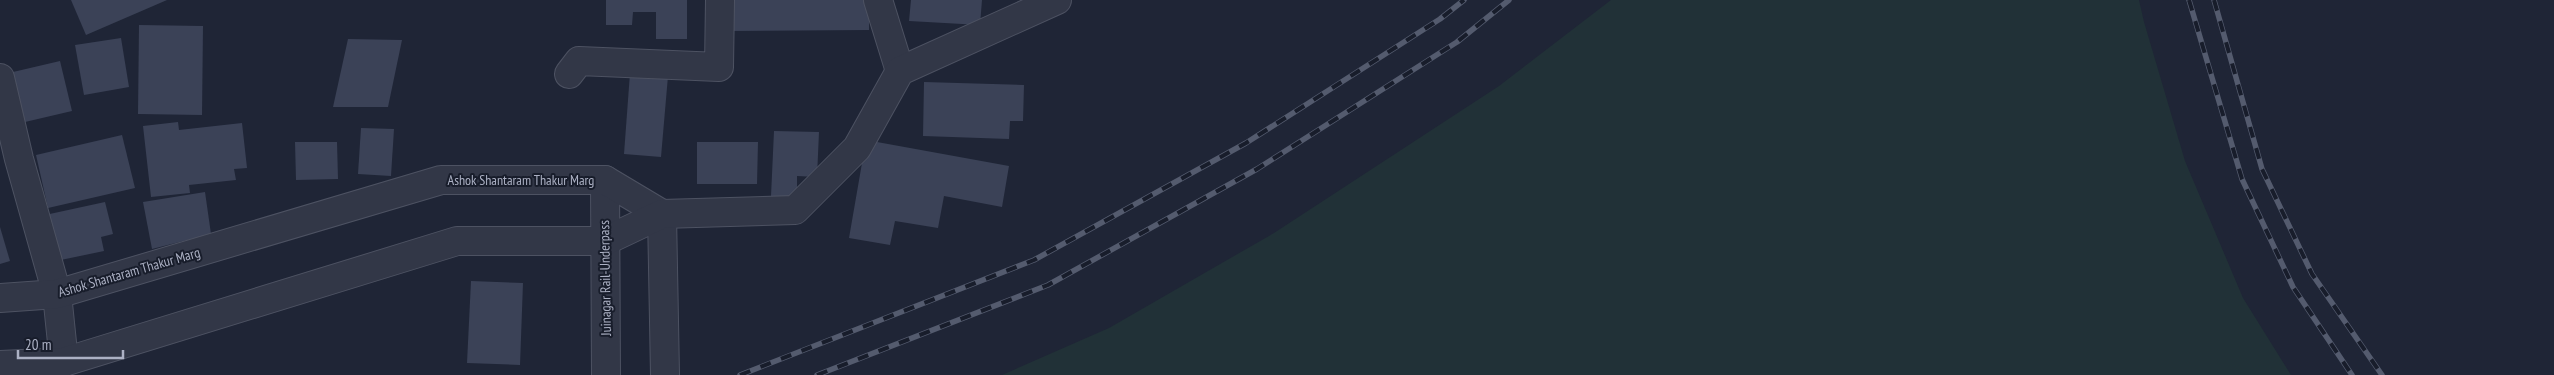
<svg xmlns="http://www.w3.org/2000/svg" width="2554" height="375" viewBox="0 0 2554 375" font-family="'PT Sans Narrow',sans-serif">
<rect width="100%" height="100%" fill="#1f2536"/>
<path fill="#213137" d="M1611,0H2139L2144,22L2185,161L2243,298L2291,375H1002L1109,328L1274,233L1499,86Z"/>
<g fill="#3b4257">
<path d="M71,0H167L86,35Z"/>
<path d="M606,0H687V39H656V12H633L632,25H606Z"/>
<path d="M730,0H869V30L730,31Z"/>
<path d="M911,0H982L980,25L909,21Z"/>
<path d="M139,25L203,26L202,115L138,114Z"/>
<path d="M121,38L129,87L84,95L75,45Z"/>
<path d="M348,39L402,40L388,107H333Z"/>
<path d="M60,61L72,111L25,122L13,72Z"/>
<path d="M630,73L668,76L661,157L624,154Z"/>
<path d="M924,82L1024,85L1023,121H1010L1009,139L923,136Z"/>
<path d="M178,122L179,130L242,123L247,168L234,169L236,180L189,185L190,193L151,197L143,126Z"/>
<path d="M361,128L394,129L391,176L358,174Z"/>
<path d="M774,131L819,132L817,177L797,176V197L771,196Z"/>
<path d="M122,135L135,188L48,208L36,155Z"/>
<path d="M866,140L1009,166L1002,207L944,196L938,228L895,221L890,245L849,238Z"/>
<path d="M295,142H337L338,179L296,180Z"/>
<path d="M697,142H758L757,184H697Z"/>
<path d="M205,192L211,234L152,249L143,202Z"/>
<path d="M105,202L113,234L101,237L104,251L56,261L45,215Z"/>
<path d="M0,227L10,261L0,264Z"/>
<path d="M471,281L523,283L520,365L467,363Z"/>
</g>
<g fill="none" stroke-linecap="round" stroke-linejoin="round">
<defs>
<g id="minor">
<path d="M878,0L900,71"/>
<path d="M569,74L579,61L719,67L720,0"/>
<path d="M0,78L19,159L57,294L64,362"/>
<path d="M605,180L606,375"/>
<path d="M662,214L665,375"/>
<path d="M0,298L57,294L441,180H605L662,214"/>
<path d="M0,365L64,362L457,241H605L662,214L795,210L857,148L900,71L1057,0"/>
</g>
</defs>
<use href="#minor" stroke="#4d5262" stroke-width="30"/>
<use href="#minor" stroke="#323747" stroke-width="28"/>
<defs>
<g id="rail">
<path d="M2189,0L2242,179L2293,287L2352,375"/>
<path d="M2214,0L2262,169L2312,274L2382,375"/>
<path d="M740,375L1034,260L1246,143L1440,19L1464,0"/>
<path d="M817,375L1048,285L1257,169L1457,42L1509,0"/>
</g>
</defs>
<use href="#rail" stroke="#545b6e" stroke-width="5.5"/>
<use href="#rail" stroke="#181d2b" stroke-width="4" stroke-dasharray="11" stroke-linecap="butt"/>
</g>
<g text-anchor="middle" stroke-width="4" stroke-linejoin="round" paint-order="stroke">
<g font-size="14" fill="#acb1c4" stroke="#181d2b">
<text x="521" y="185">Ashok Shantaram Thakur Marg</text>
<text transform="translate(129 272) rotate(-16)" y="5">Ashok Shantaram Thakur Marg</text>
<text transform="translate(605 278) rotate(-91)" y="5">Juinagar Rail-Underpass</text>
</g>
</g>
<path d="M18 350v8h105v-8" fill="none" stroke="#acb1c4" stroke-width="2.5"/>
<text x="25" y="350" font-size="15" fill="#acb1c4" stroke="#181d2b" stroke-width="4" paint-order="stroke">20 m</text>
</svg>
